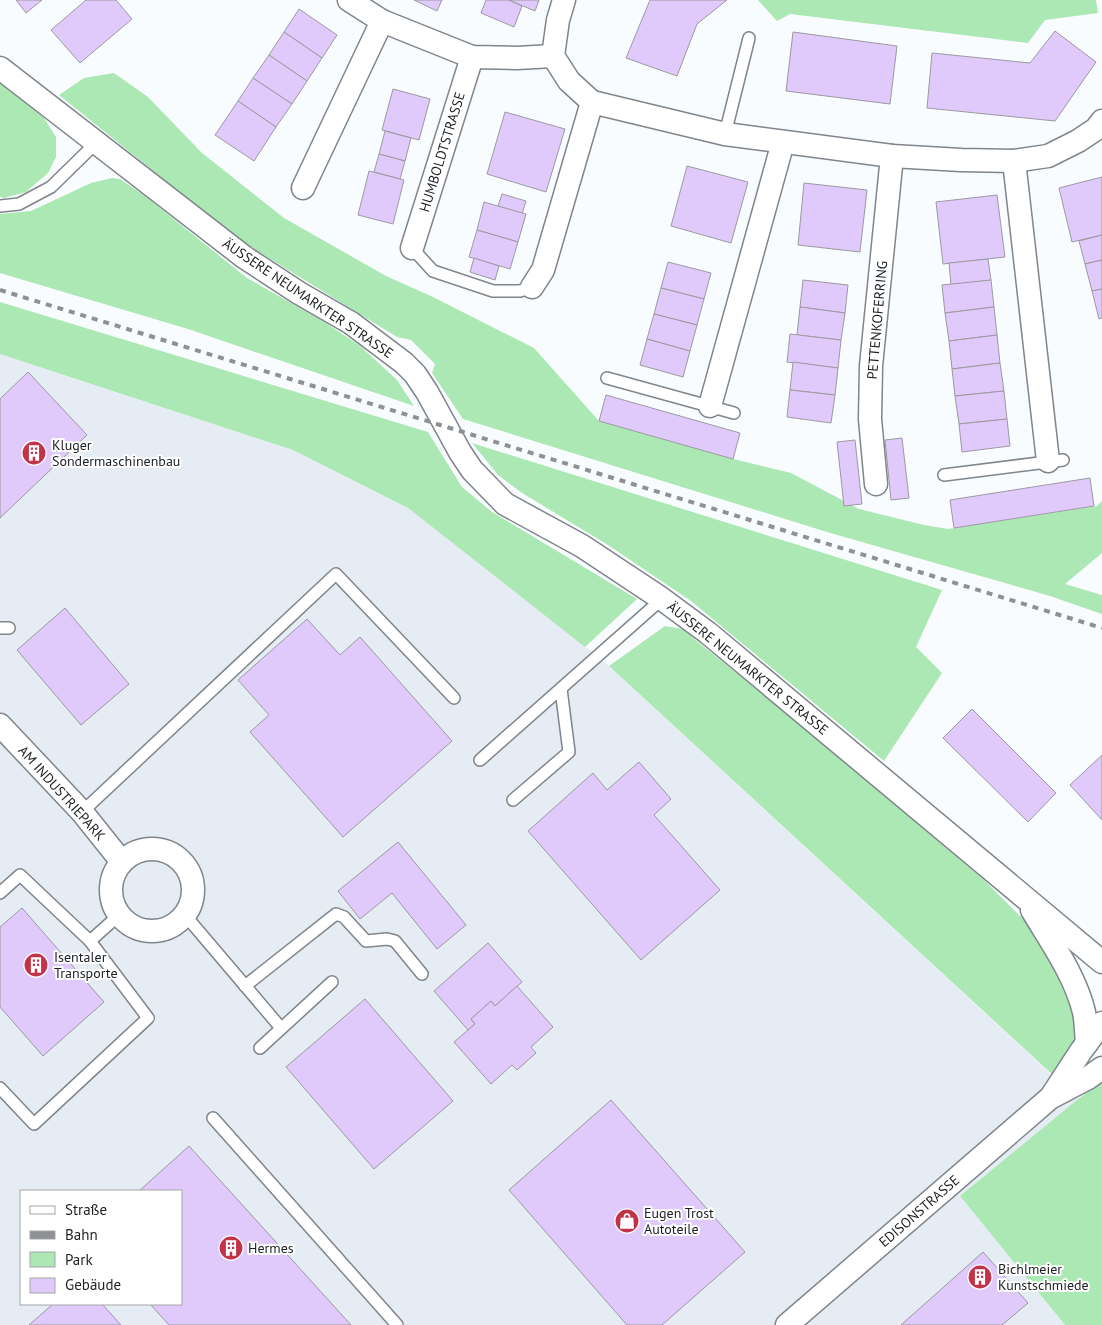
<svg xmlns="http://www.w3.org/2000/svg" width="1102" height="1325" viewBox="0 0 1102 1325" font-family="'PT Sans',sans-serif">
<rect width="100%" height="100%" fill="#f9fcff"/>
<path fill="#e6ecf4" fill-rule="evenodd" d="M0,354L293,450L408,508L600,658L1078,1099L960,1196L1065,1325H0ZM21,1191H181V1304H21Z"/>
<g fill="#abe8b3">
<path d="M758,0H1096L1098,13L1045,20L1028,43L790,14L777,21Z"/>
<path d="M114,73L148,97L202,153L284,218L386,276L433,297L534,348L599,421L733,459L791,473L859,509L924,525L948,529L1097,506L1102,501V553L1065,584L1102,595V614L1050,596L827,532L463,419L432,373L435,364L411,340L397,337L238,239L59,95L84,78Z"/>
<path d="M0,82L44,118L56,137V157L48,173L26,192L4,198L0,197Z"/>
<path d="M112,178L120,179L145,196L247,278L321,320L359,345L397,380L414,406L188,329L0,273V214L31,211L91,183Z"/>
<path d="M0,302L428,432L462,487L492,512L637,599L585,647L408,508L293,450L0,354Z"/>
<path d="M472,443L942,590L916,647L942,673L884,761L691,601L608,545L522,493L498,475Z"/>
<path d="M665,626L682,629L799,724L985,881L1023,919L1052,959L1071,999L1078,1023L1074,1051L1055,1077L609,666Z"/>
<path d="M1102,1082V1325H1065L960,1196L1078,1099Z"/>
</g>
<g fill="#dfcafb" stroke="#9c99a1">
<path d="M16,0H42L26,13Z"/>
<path d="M86,0H116L132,19L80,63L51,30Z"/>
<path d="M414,0H442L437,11Z"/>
<path d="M486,0H509L522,6L514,27L481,13Z"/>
<path d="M509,0H539L535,11Z"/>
<path d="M650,0H727L697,24L677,76L626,58Z"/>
<path d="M299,9L337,35L322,58L284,32Z"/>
<path d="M1055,31L1096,62L1055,121L927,108L932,53L1030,63Z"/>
<path d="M284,32L322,58L307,81L269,55Z"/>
<path d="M793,32L897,46L890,104L786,91Z"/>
<path d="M269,55L307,81L292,104L253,78Z"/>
<path d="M253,78L292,104L276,127L238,101Z"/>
<path d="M393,89L430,99L419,140L382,130Z"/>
<path d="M238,101L276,127L254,161L215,135Z"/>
<path d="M505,112L565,129L546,192L487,174Z"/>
<path d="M385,131L411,138L405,161L379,154Z"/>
<path d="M379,154L405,161L400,179L374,172Z"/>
<path d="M687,166L748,182L731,243L671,226Z"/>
<path d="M369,171L404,180L393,224L358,215Z"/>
<path d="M1102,177V235L1072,242L1059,188Z"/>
<path d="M804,183L867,190L860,252L798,245Z"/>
<path d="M502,194L526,201L522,214L498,206Z"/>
<path d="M997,195L1005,257L943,264L936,202Z"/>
<path d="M484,202L526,214L518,242L477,230Z"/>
<path d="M477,230L518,242L510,269L469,257Z"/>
<path d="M1102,235V260L1085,264L1079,241Z"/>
<path d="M474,258L499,266L495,280L470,272Z"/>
<path d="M988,259L991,280L951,285L949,263Z"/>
<path d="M1102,260V289L1092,291L1085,264Z"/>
<path d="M668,262L711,273L704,299L661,288Z"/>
<path d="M803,280L848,285L845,313L800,307Z"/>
<path d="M991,280L994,307L945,313L942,285Z"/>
<path d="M661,288L704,299L697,325L654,314Z"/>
<path d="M1102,289V318L1099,319L1092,291Z"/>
<path d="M800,307L845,313L841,340L797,335Z"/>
<path d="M994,307L997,335L949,341L945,313Z"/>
<path d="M654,314L697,325L690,351L647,339Z"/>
<path d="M790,334L841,340L838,368L787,362Z"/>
<path d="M997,335L1000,363L952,369L949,341Z"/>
<path d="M647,339L690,351L683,377L640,365Z"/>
<path d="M793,362L838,368L835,395L790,390Z"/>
<path d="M1000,363L1004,391L955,396L952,369Z"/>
<path d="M28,372L87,435L0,518V399Z"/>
<path d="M790,390L835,395L831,423L787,417Z"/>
<path d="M1004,391L1007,419L959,424L955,396Z"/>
<path d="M606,395L740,433L733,459L599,421Z"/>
<path d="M1007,419L1010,446L962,452L959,424Z"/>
<path d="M902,438L909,498L891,500L885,440Z"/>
<path d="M855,440L862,504L844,506L837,442Z"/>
<path d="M1090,478L1094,506L954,528L950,500Z"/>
<path d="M65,608L129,684L81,725L17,650Z"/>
<path d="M307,619L340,655L360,637L452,741L343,837L250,732L269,715L238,680Z"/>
<path d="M972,709L1056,793L1028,822L943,738Z"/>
<path d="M1102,755V820L1070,785Z"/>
<path d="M639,762L671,799L654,815L720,890L641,960L528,831L593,773L607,790Z"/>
<path d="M398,842L466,925L437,949L392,893L360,919L338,891Z"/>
<path d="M22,908L104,1002L43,1056L0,1007V927Z"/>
<path d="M488,943L522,982L495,1006L491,1001L471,1019L475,1024L468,1030L434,991Z"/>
<path d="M517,986L553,1027L531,1047L536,1053L517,1070L512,1065L491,1084L454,1042L475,1024L471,1019L491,1001L495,1006Z"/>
<path d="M365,999L453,1101L374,1169L286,1067Z"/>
<path d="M611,1100L745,1252L662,1325H627L509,1190Z"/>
<path d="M189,1146L351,1325H169L150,1304H181V1191H139Z"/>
<path d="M983,1252L1028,1303L1002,1325H901Z"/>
<path d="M53,1304H102L121,1325H29Z"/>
</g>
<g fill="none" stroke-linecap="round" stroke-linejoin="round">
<defs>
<g id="lane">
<path d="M725,134L749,38"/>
<path d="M0,206L19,204L51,187L96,143"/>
<path d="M412,248L433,271L493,291H520L532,287"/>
<path d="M607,378L734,413"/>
<path d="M944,475L1063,460"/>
<path d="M0,628H9"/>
<path d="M480,760L662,599"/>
<path d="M513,800L569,752L561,689"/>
<path d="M82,812L336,574L454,698"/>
<path d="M0,893L20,875L90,941L148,1018L34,1124L0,1088"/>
<path d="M185,915L281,1028"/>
<path d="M90,941L119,915"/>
<path d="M245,986L336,914L344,917L366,941L387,939L395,941L422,974"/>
<path d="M260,1048L332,982"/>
<path d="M213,1118L397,1325"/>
</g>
<g id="street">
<path d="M349,0L382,21L472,57L517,58L553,56"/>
<path d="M564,0L558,20L553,56L569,81L592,102L725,134L892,156L961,160L1014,161L1048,156L1078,141L1096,129L1102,121"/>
<path d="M0,68L244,257L299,293L351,323L404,363L415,374L427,392L460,452L472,470L505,504L582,546L662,599L708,633L1102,962"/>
<path d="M1014,161L1048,461"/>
<path d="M303,188L382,21"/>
<path d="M412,248L472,57"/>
<path d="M532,287L543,270L592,102"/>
<path d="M710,406L783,142"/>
<path d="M876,484L870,419L871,366L892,156"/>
<path d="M0,725L82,812L122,862"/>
<circle cx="152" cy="890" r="41"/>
<path d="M1032,910C1051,942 1075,975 1084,1012C1086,1022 1086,1033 1087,1043"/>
<path d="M1051,1097L1081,1051L1102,1023"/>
<path d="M787,1325L1050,1098L1088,1078L1102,1068"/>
</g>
</defs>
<use href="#lane" stroke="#7f858b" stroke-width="14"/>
<use href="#street" stroke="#7f858b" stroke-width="25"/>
<use href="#lane" stroke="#fff" stroke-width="11"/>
<use href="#street" stroke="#fff" stroke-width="22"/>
<path stroke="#8e9093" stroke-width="4" stroke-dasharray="6 6" stroke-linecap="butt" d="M0,290L1102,628"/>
</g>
<defs>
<symbol id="building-disc" viewBox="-11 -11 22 22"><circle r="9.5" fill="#c33348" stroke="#fff"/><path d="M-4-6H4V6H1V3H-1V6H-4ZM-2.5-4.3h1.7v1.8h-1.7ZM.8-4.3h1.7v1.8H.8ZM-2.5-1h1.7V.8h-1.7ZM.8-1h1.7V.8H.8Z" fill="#fff"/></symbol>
<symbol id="shop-disc" viewBox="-11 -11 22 22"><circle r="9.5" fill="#c33348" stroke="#fff"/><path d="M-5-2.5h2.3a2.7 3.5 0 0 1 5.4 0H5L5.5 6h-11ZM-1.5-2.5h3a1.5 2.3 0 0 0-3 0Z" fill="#fff"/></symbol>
</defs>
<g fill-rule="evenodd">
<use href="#building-disc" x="20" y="439" width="28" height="28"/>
<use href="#building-disc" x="22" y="951" width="28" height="28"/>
<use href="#shop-disc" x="613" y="1207" width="28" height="28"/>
<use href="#building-disc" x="217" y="1234" width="28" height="28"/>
<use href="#building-disc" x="966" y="1263" width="28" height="28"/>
</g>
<g text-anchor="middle" stroke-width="4" stroke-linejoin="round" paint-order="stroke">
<g font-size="14" fill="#1d1f22" stroke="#fff">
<text transform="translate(442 152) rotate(-73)" y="5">HUMBOLDTSTRASSE</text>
<text transform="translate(308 298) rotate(34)" y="5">ÄUSSERE NEUMARKTER STRASSE</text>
<text transform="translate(877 320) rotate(-85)" y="5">PETTENKOFERRING</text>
<text transform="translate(748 668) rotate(39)" y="5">ÄUSSERE NEUMARKTER STRASSE</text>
<text transform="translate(62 793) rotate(48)" y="5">AM INDUSTRIEPARK</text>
<text transform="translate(919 1211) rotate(-41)" y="5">EDISONSTRASSE</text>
</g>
<g font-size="14" fill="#1d1f22" stroke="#fff" text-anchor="start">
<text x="52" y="450">Kluger<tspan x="52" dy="16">Sondermaschinenbau</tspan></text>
<text x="54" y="962">Isentaler<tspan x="54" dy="16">Transporte</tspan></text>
<text x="644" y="1218">Eugen Trost<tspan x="644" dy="16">Autoteile</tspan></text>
<text x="248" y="1253">Hermes</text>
<text x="998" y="1274">Bichlmeier<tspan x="998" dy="16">Kunstschmiede</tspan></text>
</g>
</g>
<rect x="20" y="1190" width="162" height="115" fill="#ffffff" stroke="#a5a5a7"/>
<rect x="30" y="1206" width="25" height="8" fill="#ffffff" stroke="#a5a5a7"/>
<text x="65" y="1215" font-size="15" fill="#1d1f22">Straße</text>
<rect x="30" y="1231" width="25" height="8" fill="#8e9093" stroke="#a5a5a7"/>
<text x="65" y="1240" font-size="15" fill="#1d1f22">Bahn</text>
<rect x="30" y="1252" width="25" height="15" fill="#abe8b3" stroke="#a5a5a7"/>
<text x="65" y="1265" font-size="15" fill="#1d1f22">Park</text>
<rect x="30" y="1278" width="25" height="15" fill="#dfcafb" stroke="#a5a5a7"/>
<text x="65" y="1290" font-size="15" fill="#1d1f22">Gebäude</text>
</svg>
